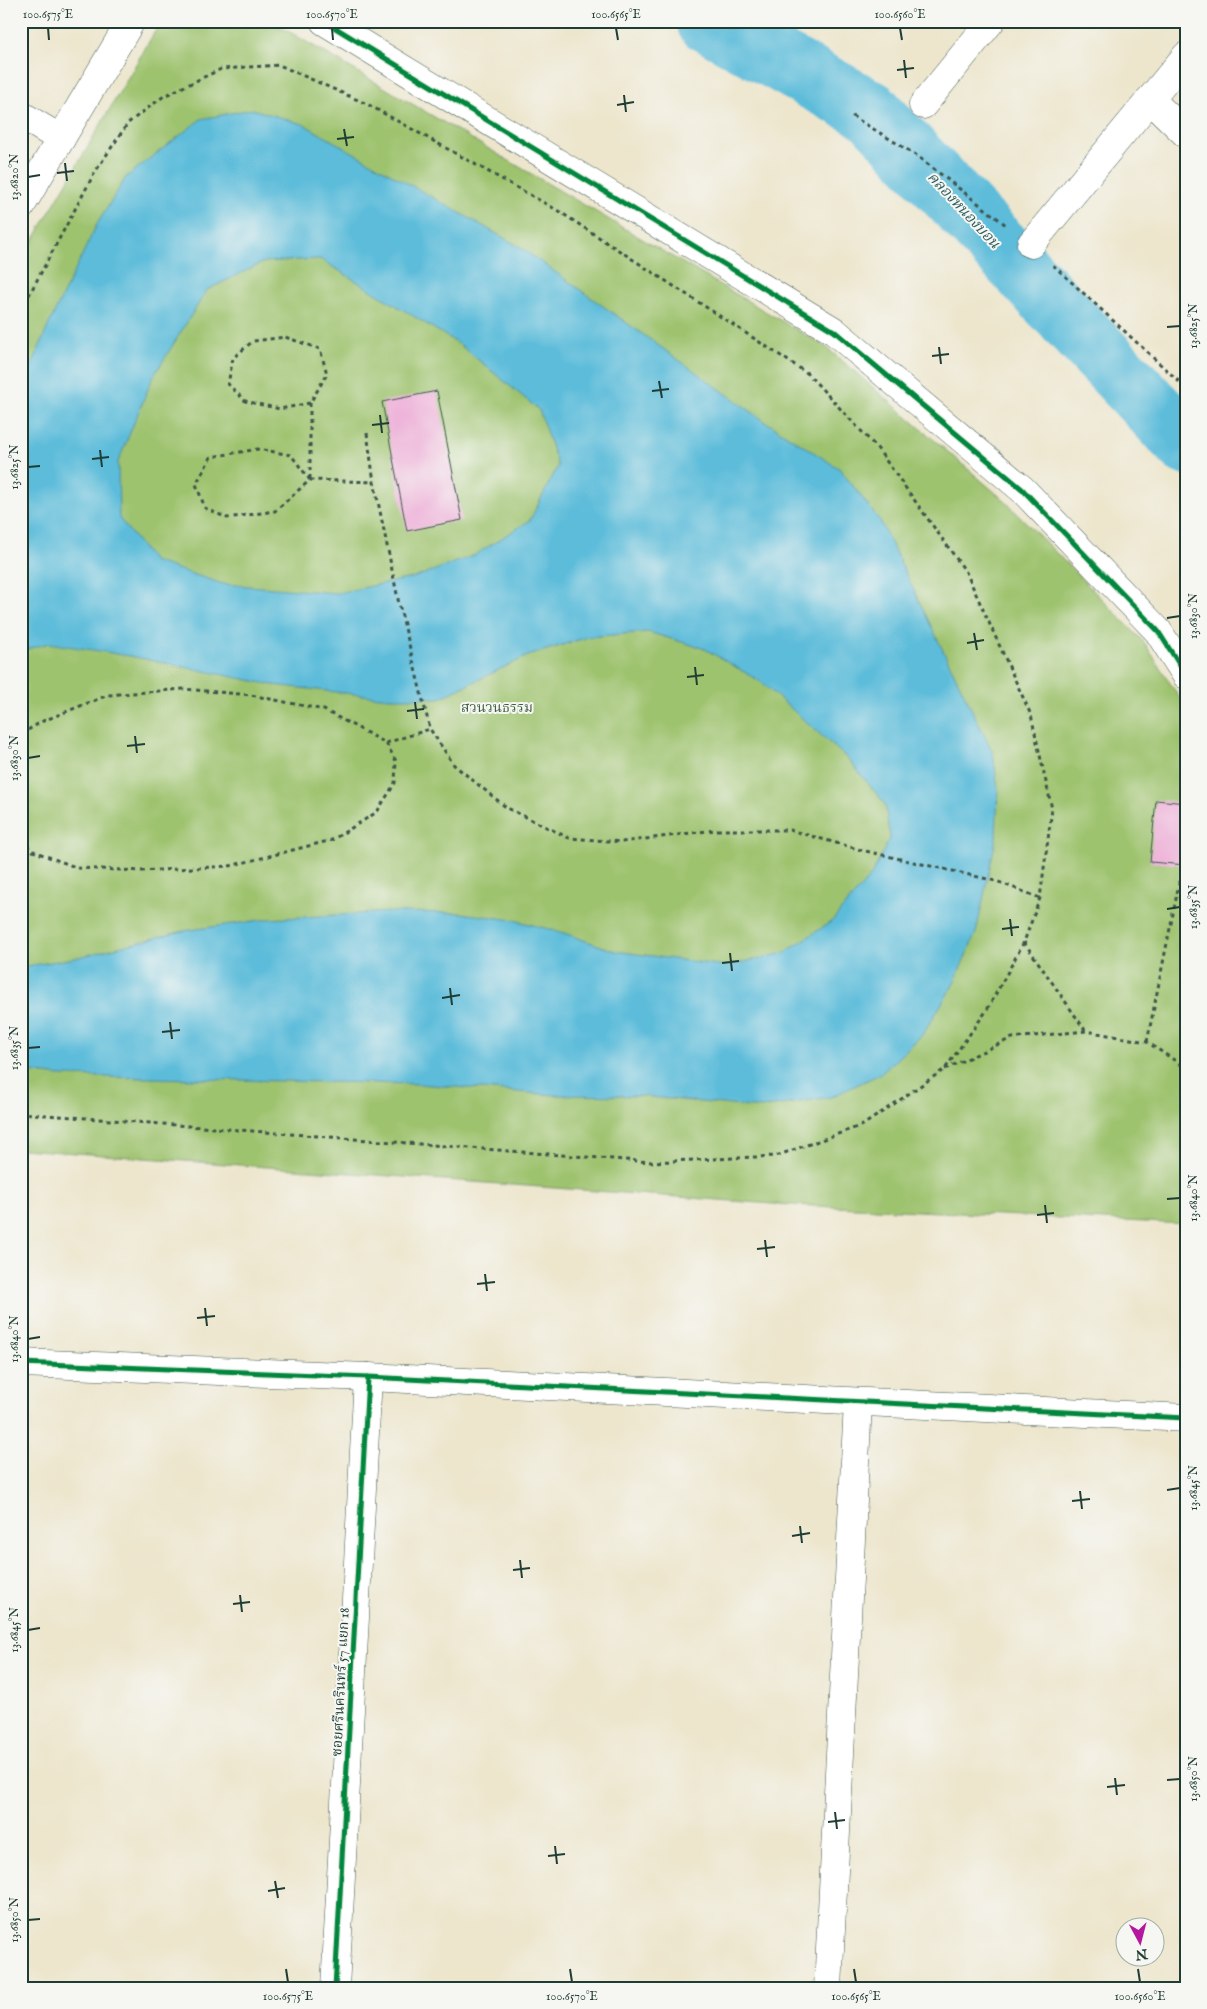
<svg xmlns="http://www.w3.org/2000/svg" width="1207" height="2009" viewBox="0 0 1207 2009" font-family="'IM FELL English','Noto Serif Thai',serif">
<rect width="100%" height="100%" fill="#f6f6f2"/>
<filter id="ink" filterUnits="userSpaceOnUse"><feTurbulence type="fractalNoise" baseFrequency=".02" numOctaves="2"/><feDisplacementMap in="SourceGraphic" scale="10" xChannelSelector="R" yChannelSelector="G"/><feConvolveMatrix kernelMatrix="1 2 1 2 8 2 1 2 1" color-interpolation-filters="sRGB"/></filter>
<filter id="wash" filterUnits="userSpaceOnUse"><feTurbulence type="fractalNoise" baseFrequency=".0096" numOctaves="4" result="noise"/><feDisplacementMap in="SourceGraphic" scale="20" xChannelSelector="R" yChannelSelector="G"/><feGaussianBlur stdDeviation="1.12" result="paint"/><feColorMatrix in="noise" values="0 0 0 0 0 0 0 0 0 0 0 0 0 0 0 0 0 1.4 0 .05"/><feComposite in="paint" operator="in"/></filter>
<g filter="url(#wash)">
<rect width="100%" height="100%" fill="#ede6cd"/>
<path fill="#9ec36e" stroke="#5e8051" d="M161,21H271L826,347L1004,500L1144,642L1186,708V1224L773,1204L21,1149V261Z"/>
<path fill="#5cbcda" stroke="#3e7c87" fill-rule="evenodd" d="M252,109L303,124L520,247L766,422L840,469L880,521L993,753L998,789L996,839L976,933L952,987L923,1034L882,1073L831,1097L762,1108L640,1096L555,1095L418,1084L60,1076L21,1071V967L75,958L183,931L268,919L391,912L460,913L514,920L564,933L615,951L726,966L784,953L832,921L872,874L890,838L885,804L848,759L761,682L705,649L648,632L588,637L528,656L440,698H390L273,685L130,656L49,643L21,651V391L49,324L96,226L126,177L201,119ZM320,259L459,344L539,410L558,466L530,520L475,555L416,577L337,593L223,584L153,561L119,518L118,462L153,377L207,290L264,262Z"/>
<g fill="none" stroke-linecap="round" stroke-linejoin="round">
<path stroke="#5cbcda" stroke-width="62" d="M707,21L871,111L1186,444"/>
</g>
<g id="blocks">
<g fill="#edabd7">
<path d="M437,391L462,520L407,531L382,402Z"/>
<path d="M1156,800L1186,803V865L1150,862Z"/>
</g>
</g>
</g>
<g filter="url(#ink)">
<use href="#blocks" fill-opacity="0" stroke="#3e564b" stroke-width="1"/>
<g fill="none" stroke-linecap="round" stroke-linejoin="round">
<defs>
<g id="street">
<path d="M324,21L834,331L1022,489L1158,631L1186,675"/>
<path d="M1150,99L1186,134"/>
<path d="M923,105L991,21"/>
<path d="M21,115L61,139"/>
<path d="M21,206L131,21"/>
<path d="M1031,244L1186,56"/>
<path d="M21,1363L368,1377L1186,1418"/>
<path d="M335,1988L368,1377"/>
<path d="M828,1988L858,1403"/>
</g>
</defs>
<use href="#street" stroke="#3e564b" stroke-width="29"/>
<g stroke="#3e564b" stroke-width="3" stroke-dasharray="4 4" stroke-linecap="butt">
<path d="M852,116L916,155L1006,225"/>
<path d="M1053,265L1186,388"/>
<path d="M21,310L95,172L128,123L164,96L221,69L279,65L367,104L557,210L807,373L877,448L966,572L1031,715L1052,809L1040,898L1024,942L987,1010L945,1069L863,1125L776,1156L651,1162L21,1113"/>
<path d="M367,433L374,482L399,604L430,729L454,765L507,808L569,838L622,842L715,830H790L861,850L996,881L1040,898"/>
<path d="M310,479V403L327,374L320,349L285,337L253,341L233,358L228,384L245,401L280,409L310,403"/>
<path d="M310,480L291,455L258,449L211,457L196,484L205,508L227,518L275,511L310,480L374,482"/>
<path d="M21,734L43,721L108,695L184,689L251,695L324,710L386,743L396,761L395,783L377,812L332,840L230,866L141,871L78,868L33,851L21,840"/>
<path d="M386,743L430,729"/>
<path d="M1024,942L1085,1030"/>
<path d="M1147,1042L1180,879"/>
<path d="M945,1069L1012,1038L1086,1031L1147,1042L1186,1068"/>
</g>
<use href="#street" stroke="#fff" stroke-width="28"/>
<defs>
<g id="cycleway">
<path d="M324,21L834,331L1022,489L1158,631L1186,675"/>
<path d="M21,1363L368,1377L1186,1418"/>
<path d="M335,1988L368,1377"/>
</g>
</defs>
<use href="#cycleway" stroke="#f6f6f2" stroke-width="8"/>
<use href="#cycleway" stroke="#00873e" stroke-width="5"/>
</g>
</g>
<path fill="none" stroke="#1f3d34" stroke-width="2" d="M48,28L49,40M332,28L333,40M616,28L618,40M900,28L902,40M904,60L906,78M897,70L914,68M624,95L626,112M617,105L634,102M344,129L347,146M337,139L354,137M65,163L67,181M57,173L74,171M28,177L40,175M1167,327L1180,326M939,347L941,364M932,356L949,354M659,381L662,398M652,391L669,389M380,415L382,433M372,425L389,423M100,450L102,467M92,459L109,457M28,467L40,466M1167,618L1180,616M974,633L977,650M967,643L984,640M695,667L697,685M687,677L704,675M415,702L417,719M407,711L424,709M135,736L137,753M127,746L145,744M28,758L40,756M1167,909L1180,907M1010,919L1012,936M1002,929L1019,927M730,953L732,971M722,963L739,961M450,988L452,1005M442,998L460,995M170,1022L172,1039M162,1032L180,1030M28,1048L40,1047M1167,1199L1180,1198M1045,1205L1047,1223M1037,1215L1054,1213M765,1240L767,1257M757,1249L775,1247M485,1274L487,1291M477,1284L495,1282M205,1308L207,1326M197,1318L215,1316M28,1339L40,1337M1167,1490L1180,1488M1080,1491L1082,1509M1072,1501L1090,1499M800,1526L802,1543M792,1536L810,1533M520,1560L522,1578M513,1570L530,1568M240,1595L242,1612M233,1604L250,1602M28,1630L40,1628M1115,1778L1117,1795M1167,1780L1180,1779M1107,1787L1125,1785M835,1812L837,1829M828,1822L845,1820M555,1846L557,1864M548,1856L565,1854M275,1881L278,1898M268,1891L285,1888M28,1920L40,1919M286,1969L288,1982M570,1969L572,1982M854,1969L856,1982M1138,1969L1140,1982"/>
<g text-anchor="middle" stroke-width="4" stroke-linejoin="round" paint-order="stroke">
<g font-size="14" fill="#3f5e42" stroke="#f6f6f2">
<text x="497" y="712">สวนวนธรรม</text>
</g>
<g font-size="14" fill="#1f3d34" stroke="#f6f6f2">
<text transform="translate(340 1682) rotate(-87)" y="5">ซอยศรีนครินทร์ 57 แยก 18</text>
</g>
<g font-size="15" font-style="italic" fill="#2e5d5e" stroke="#f6f6f2">
<text transform="translate(964 210) rotate(47)" y="5">คลองหนองบอน</text>
</g>
</g>
<rect width="1207" height="2009" fill="none" stroke="#f6f6f2" stroke-width="55"/>
<g transform="translate(1140 1942) rotate(173)"><circle r="24" fill="#f6f6f2" stroke="#a0aca6"/>
<path d="M0-4L9 19L0 12L-9 19Z" fill="#b5179e"/>
<text y="-8" font-size="14" font-weight="bold" text-anchor="middle" fill="#1f3d34">N</text>
</g>
<rect x="28" y="28" width="1152" height="1954" fill="none" stroke="#1f3d34" stroke-width="2"/>
<g font-size="12" text-anchor="middle" fill="#1f3d34">
<text x="48" y="18">100.6575°E</text>
<text x="332" y="18">100.6570°E</text>
<text x="616" y="18">100.6565°E</text>
<text x="900" y="18">100.6560°E</text>
<text transform="translate(14 177) rotate(-90)" y="4">13.6820°N</text>
<text transform="translate(1193 326) rotate(-90)" y="4">13.6825°N</text>
<text transform="translate(14 467) rotate(-90)" y="4">13.6825°N</text>
<text transform="translate(1193 616) rotate(-90)" y="4">13.6830°N</text>
<text transform="translate(14 758) rotate(-90)" y="4">13.6830°N</text>
<text transform="translate(1193 907) rotate(-90)" y="4">13.6835°N</text>
<text transform="translate(14 1048) rotate(-90)" y="4">13.6835°N</text>
<text transform="translate(1193 1198) rotate(-90)" y="4">13.6840°N</text>
<text transform="translate(14 1339) rotate(-90)" y="4">13.6840°N</text>
<text transform="translate(1193 1488) rotate(-90)" y="4">13.6845°N</text>
<text transform="translate(14 1630) rotate(-90)" y="4">13.6845°N</text>
<text transform="translate(1193 1779) rotate(-90)" y="4">13.6850°N</text>
<text transform="translate(14 1920) rotate(-90)" y="4">13.6850°N</text>
<text x="288" y="2000">100.6575°E</text>
<text x="572" y="2000">100.6570°E</text>
<text x="856" y="2000">100.6565°E</text>
<text x="1140" y="2000">100.6560°E</text>
</g>
</svg>
